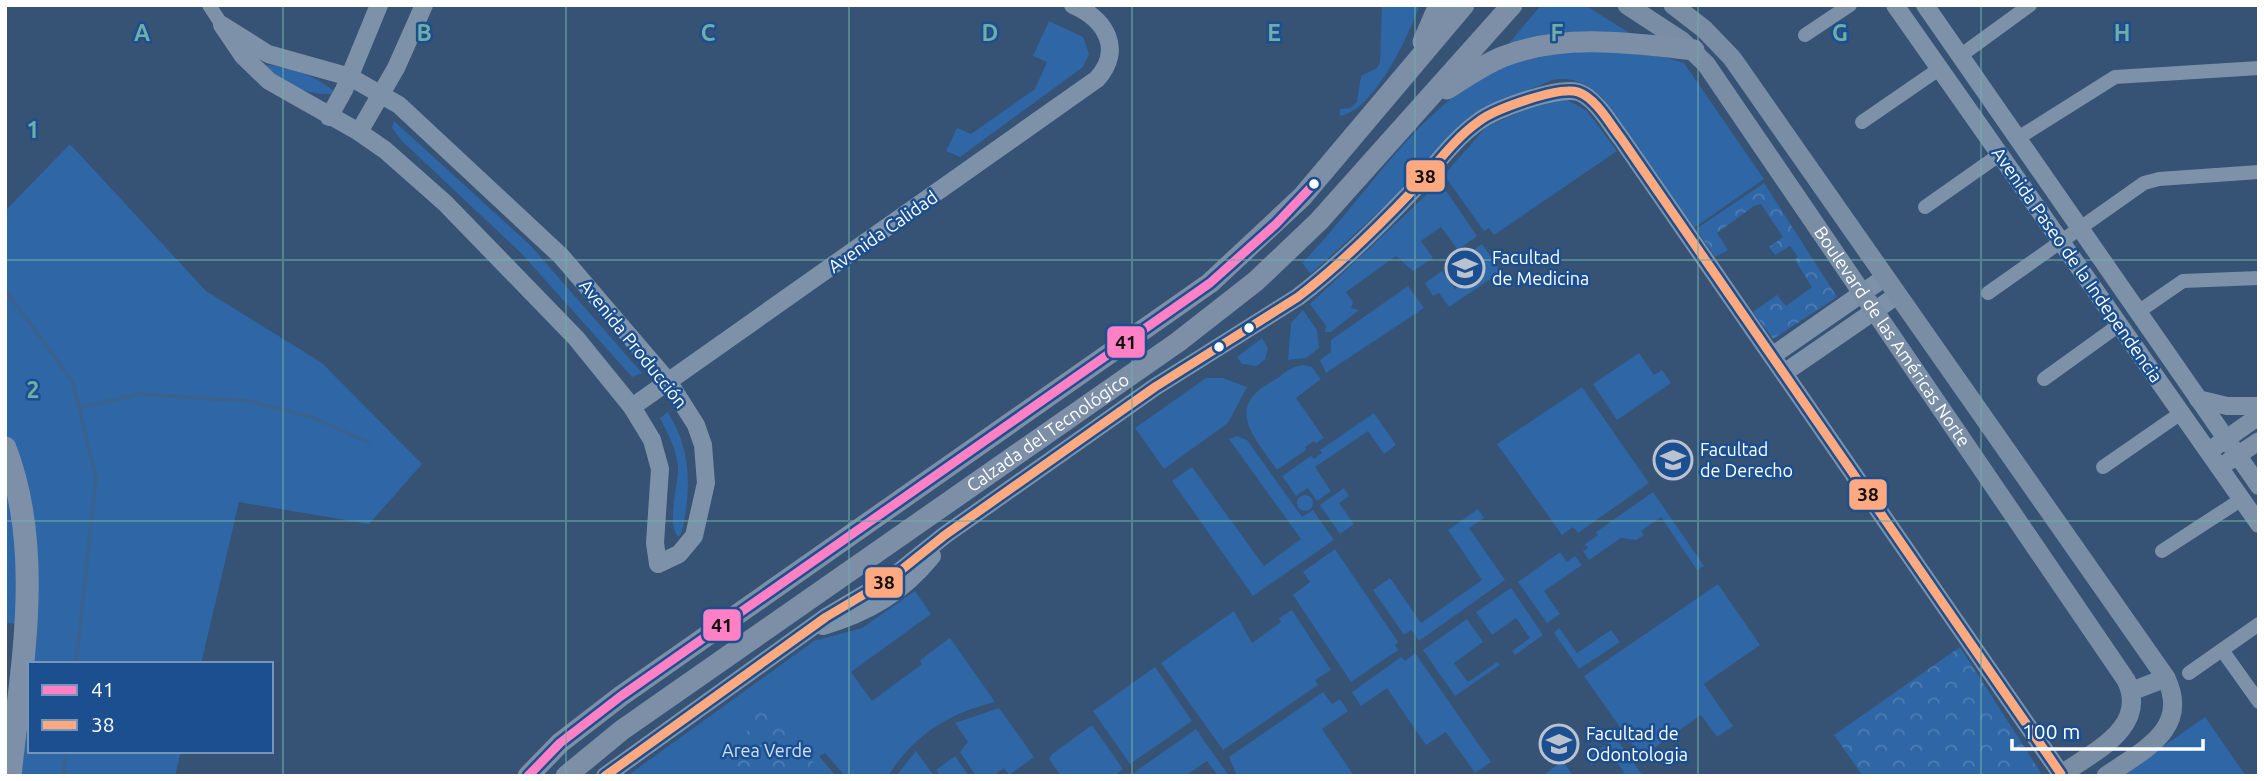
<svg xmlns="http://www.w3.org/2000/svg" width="2264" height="781" viewBox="0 0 2264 781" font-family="Ubuntu,sans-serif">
<defs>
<pattern id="forest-crowns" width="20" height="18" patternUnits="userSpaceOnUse" patternTransform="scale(1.75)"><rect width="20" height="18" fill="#2f66a5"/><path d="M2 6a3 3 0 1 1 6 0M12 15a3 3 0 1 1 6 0" fill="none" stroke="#4e7db2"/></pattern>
</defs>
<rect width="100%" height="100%" fill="#365274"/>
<g fill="#2f66a5">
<path d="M1382,5H1420C1408,36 1375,110 1340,116V109L1350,108L1357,102L1361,76L1377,68L1380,62Z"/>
<path d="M1541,5H1585L1639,39L1501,53Z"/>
<path d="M1049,21L1083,37L1089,54L1083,67L960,157L946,151L957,128L971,134L1035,89L1047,62L1033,56Z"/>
<path d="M1593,50L1665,57L1684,63L1764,179L1694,228L1602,97C1587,84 1572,76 1552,80L1483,110L1407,186L1311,274L1302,263C1371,194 1428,85 1529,58C1549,53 1572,52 1593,50Z"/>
<path d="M269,65C294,69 318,76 337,94C307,96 286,85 264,66Z"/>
<path d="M1564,98L1587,111L1617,151L1494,235L1489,228L1484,231L1444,175L1486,127L1541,103Z"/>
<path d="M394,121L530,245L642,373L632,377L521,253L402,141L392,128Z"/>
<path d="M70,144L206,291L322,363L422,464L369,524L239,502L201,664H30V751H181L175,776H18L33,625L5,623V211Z"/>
<path d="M1440,182L1477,236L1458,250L1441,227L1421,241L1433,258L1413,271L1396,256L1346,292L1353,302L1351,308L1359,310L1331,332H1325L1326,326L1310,304Z"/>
<path d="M1482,244L1501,272L1449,307L1439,293L1433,296L1425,283L1442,271L1455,289L1475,276L1463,257Z"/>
<path d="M1408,286L1424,308L1326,373L1320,360L1331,352V340Z"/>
<path d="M1303,310L1317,330L1319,348L1306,358L1288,360L1291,323Z"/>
<path d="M1262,338L1268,349L1265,359L1257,366L1242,364L1237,357Z"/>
<path d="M1639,353L1654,375L1662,370L1671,383L1617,420L1593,384Z"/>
<path d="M1304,365L1312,367L1321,379L1296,398L1324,438L1316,443L1314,441L1305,447L1306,450L1277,470C1255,438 1224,408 1271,382C1286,374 1285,368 1304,365Z"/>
<path d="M1206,378H1223L1247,387L1228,423L1164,469L1135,428Z"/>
<path d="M1582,387L1649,483L1578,533L1573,527L1562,535L1497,444Z"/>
<path d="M668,412C687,444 691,473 686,510C684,519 684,530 679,537C665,527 679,483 678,466C676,448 668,434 660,418Z"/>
<path d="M1374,413L1396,445L1384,454L1368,431L1315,467L1331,491L1317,501L1308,488L1296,496L1282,476L1311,456L1314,459L1322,453L1320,450Z"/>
<path d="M1237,436L1247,440L1302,517L1313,510L1334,540L1253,596L1172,481L1192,467L1264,566L1301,539L1229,439Z"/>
<path d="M1344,488L1349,496L1339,503L1354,524L1340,534L1320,505Z"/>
<path d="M1653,492L1704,566L1697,570L1661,517L1641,531L1644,535L1636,540L1621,538L1589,560L1583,551L1588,548L1585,544L1598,535L1596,532Z"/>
<circle cx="1305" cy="503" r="8"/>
<path d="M1478,509L1484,518L1469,528L1505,580L1419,641L1411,630L1404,635L1373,590L1390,578L1421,623L1482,580L1448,530Z"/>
<path d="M1335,549L1398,642L1395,645L1398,650L1351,682L1293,595L1310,582L1303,572Z"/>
<path d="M1560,552L1567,562L1575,556L1582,565L1544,591L1560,614L1547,623L1518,582Z"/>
<path d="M1718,584L1760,645L1704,684L1733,726L1717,737L1701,715L1641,757L1584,676Z"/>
<path d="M1511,588L1543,635L1515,655L1512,651L1530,638L1516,618L1492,635L1476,612Z"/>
<path d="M915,591L931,614L851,672L872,701L922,664L920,660L950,638L995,702C949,713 914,735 888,776H845L825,753L819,756L836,776H627L814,641L862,628Z"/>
<path d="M1292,610L1331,670L1315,680L1318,685L1223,750L1161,663L1234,611L1252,643L1281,622L1279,618Z"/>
<path d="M1467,619L1483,642L1454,663L1468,682L1497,662L1500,665L1455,696L1423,650Z"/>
<path d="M1559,628L1577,653L1611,630L1620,642L1579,669L1554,633Z"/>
<path d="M1415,653L1491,762L1475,773L1446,732L1426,745L1387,688L1361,706L1352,692L1401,657L1405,661Z"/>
<path d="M1155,667L1192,721L1130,764L1093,711Z"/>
<path d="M1323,692L1332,704L1340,699L1348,711L1322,729L1354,776H1237L1229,757Z"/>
<path d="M999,708L1034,757L1009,775L1004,768L993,776H976L960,752L968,742L955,723Z"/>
<path d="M2205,717L2246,776H2121Z"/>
<path d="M1092,725L1123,769L1114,776H1061L1049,759L1052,754Z"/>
<path d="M1196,729L1229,776H1218L1207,761L1185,776H1129Z"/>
<path d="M1616,738L1643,776H1620L1624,772L1610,753L1591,765L1587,758Z"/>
<path d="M916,751L934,776H896Z"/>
<path d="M955,756L969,776H940L936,770Z"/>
<path d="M1563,761L1573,776H1542Z"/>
</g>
<g fill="url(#forest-crowns)">
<path d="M1764,183L1837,297L1773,339L1753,312L1777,295L1786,306L1812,287L1795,260L1798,257L1790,246L1775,255L1769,247L1783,237L1761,204L1754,206L1717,233L1728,250L1715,257L1696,229Z"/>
<path d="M1960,647L2041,773L2037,776H1863L1834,735Z"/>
<path d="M758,702L826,776H731Z"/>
</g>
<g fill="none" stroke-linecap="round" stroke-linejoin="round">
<g stroke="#3b618d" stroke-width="3.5">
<path d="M5,290L73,382L96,478L76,664"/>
<path d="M79,408L139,394L249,401L311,417L368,442"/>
<path d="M63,776L66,751"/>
</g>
<g stroke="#7d92a8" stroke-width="14">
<path d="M209,5L222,25"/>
<path d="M1805,35L1850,5"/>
<path d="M1960,56L2030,5"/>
<path d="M1862,122L1939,69"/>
<path d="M2018,138L2115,77L2259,68"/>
<path d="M1925,207L1999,155"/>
<path d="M1988,293L2144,183L2159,179L2259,172"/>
<path d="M2138,312L2183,281L2259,278"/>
<path d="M2044,379L2119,325"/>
<path d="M2103,467L2181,413"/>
<path d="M2162,551L2242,499"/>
<path d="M2222,650L2259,702"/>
<path d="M2189,673L2259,624"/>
</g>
<g stroke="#7d92a8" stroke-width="18">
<path d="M1895,5L2259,524"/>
<path d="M1925,5L2259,486"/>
<path d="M222,25L268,54L350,77L399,105L561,256L668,381L696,425L703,445L706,483L694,536L679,554L658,564L655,543L660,469L652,440L632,407L576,338L445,203L385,150L359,132L269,81L243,56Z"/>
<path d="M329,117L344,90L379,5"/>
<path d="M359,132L396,68L424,5"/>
<path d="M1772,356L1884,278"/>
<path d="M1784,373L1896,296"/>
<path d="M2198,399L2227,406H2259"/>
<path d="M632,407L1097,79C1124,49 1105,19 1073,5"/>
<path d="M2216,446L2259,416"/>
<path d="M2229,461L2259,441"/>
<path d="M823,626C868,613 902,593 932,556"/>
<path d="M605,776L826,617L890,579L945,535L1155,387L1298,297C1340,265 1379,226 1415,188C1435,166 1454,139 1478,122C1494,109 1559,86 1578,92C1596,98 1610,124 1621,138L2061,774"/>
</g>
<g stroke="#798da4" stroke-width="19">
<path id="s1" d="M1627,5L1682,41L1706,64L2126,680C2150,728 2091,753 2059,776"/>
<path d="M1673,5L1704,29L1732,58L2166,678C2191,730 2141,751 2106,776"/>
<path d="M2132,691L2166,678"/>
</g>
<g stroke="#7d8ea7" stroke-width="21">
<path d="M1423,42L1439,5"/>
<path d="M1447,89C1464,78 1483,65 1502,57C1563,33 1631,43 1694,50"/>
<path d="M528,776L560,743L621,696L1210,283L1302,197L1464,5"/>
<path id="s2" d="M566,776L622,730L1178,342L1256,281L1319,221L1512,5"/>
</g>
<path stroke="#7e90a7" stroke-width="23" d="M5,448C45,552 21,669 10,776"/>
<defs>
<path id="bus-1" d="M528,776L560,743L621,696L1210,283L1276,224L1314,184"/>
<path id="bus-2" d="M605,776L826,617L890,579L945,535L1155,387L1298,297C1340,265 1379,226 1415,188C1435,166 1454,139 1478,122C1494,109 1559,86 1578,92C1596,98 1610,124 1621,138L2061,774"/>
</defs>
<use href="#bus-1" stroke="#1b4f8f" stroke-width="14"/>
<use href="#bus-2" stroke="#1b4f8f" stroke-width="14"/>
<use href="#bus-1" stroke="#ff80c5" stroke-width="9"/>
<use href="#bus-2" stroke="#ffa980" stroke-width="9"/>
</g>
<path fill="none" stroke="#6fada8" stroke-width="2" stroke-opacity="0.55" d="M283,5V776M566,5V776M849,5V776M1132,5V776M1415,5V776M1698,5V776M1981,5V776M5,260H2259M5,521H2259"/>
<defs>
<symbol id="university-ring" viewBox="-11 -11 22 22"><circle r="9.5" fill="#1b4f8f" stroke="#b9c2ce" stroke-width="1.5"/><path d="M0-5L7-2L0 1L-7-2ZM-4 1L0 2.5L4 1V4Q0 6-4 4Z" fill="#b9c2ce"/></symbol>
</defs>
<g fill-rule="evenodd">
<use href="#university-ring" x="1443" y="246" width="44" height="44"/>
<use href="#university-ring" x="1651" y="438" width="44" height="44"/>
<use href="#university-ring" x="1537" y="722" width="44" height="44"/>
</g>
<g fill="#fff" stroke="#1b4f8f" stroke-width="2.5">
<circle cx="1314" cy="184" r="6"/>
<circle cx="1249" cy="328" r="6"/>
<circle cx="1219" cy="347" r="6"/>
</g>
<g text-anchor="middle" stroke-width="5" stroke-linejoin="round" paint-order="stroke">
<g font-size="18" fill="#fff" stroke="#1b4f8f">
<text transform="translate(883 232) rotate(-35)" y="6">Avenida Calidad</text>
<text transform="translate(2077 265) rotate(55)" y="6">Avenida Paseo de la Independencia</text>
<text dy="6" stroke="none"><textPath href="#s1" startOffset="429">Boulevard de las Américas Norte</textPath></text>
<text transform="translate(633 344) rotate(51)" y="6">Avenida Producción</text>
<text dy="6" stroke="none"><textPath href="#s2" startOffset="592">Calzada del Tecnológico</textPath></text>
</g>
<g font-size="18" fill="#fff" stroke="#1b4f8f" text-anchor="start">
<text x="1492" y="264">Facultad<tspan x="1492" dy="21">de Medicina</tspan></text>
<text x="1700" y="456">Facultad<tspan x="1700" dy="21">de Derecho</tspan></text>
<text x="1586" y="740">Facultad de<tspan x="1586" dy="21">Odontologia</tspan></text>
</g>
<g font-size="18" fill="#cfe3fa" stroke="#1b4f8f">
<text x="767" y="757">Area Verde</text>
</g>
</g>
<g font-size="23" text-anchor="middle" font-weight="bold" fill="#6fada8" stroke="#1b4f8f" stroke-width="5" stroke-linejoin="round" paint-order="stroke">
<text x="142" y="41">A</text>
<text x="424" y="41">B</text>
<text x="708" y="41">C</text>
<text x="990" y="41">D</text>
<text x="1274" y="41">E</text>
<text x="1557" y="41">F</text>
<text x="1840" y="41">G</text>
<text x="2122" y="41">H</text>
<text x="33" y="138">1</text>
<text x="33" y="398">2</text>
</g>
<g stroke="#1b4f8f" stroke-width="2.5">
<rect x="1405" y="159" width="41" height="34" rx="7" fill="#ffa980"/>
<rect x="1106" y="325" width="40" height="34" rx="7" fill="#ff80c5"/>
<rect x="1848" y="478" width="40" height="33" rx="7" fill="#ffa980"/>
<rect x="864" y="566" width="40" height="33" rx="7" fill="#ffa980"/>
<rect x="702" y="608" width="40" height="34" rx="7" fill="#ff80c5"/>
</g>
<g font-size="19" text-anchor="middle" font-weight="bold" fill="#111">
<text x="1425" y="183">38</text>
<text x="1126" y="349">41</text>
<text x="1868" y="501">38</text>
<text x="884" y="589">38</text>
<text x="722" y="632">41</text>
</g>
<rect width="2264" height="781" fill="none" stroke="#ffffff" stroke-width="14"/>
<rect x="28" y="662" width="245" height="91" fill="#1b4f8f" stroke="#7695bc" stroke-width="2"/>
<rect x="42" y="685" width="35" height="10" fill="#ff80c5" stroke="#7695bc" stroke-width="2"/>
<text x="91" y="697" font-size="21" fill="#ffffff">41</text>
<rect x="42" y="720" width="35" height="10" fill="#ffa980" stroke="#7695bc" stroke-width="2"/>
<text x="91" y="732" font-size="21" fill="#ffffff">38</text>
<path d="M2012 739v10h191v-10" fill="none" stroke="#ffffff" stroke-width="3.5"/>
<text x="2022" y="739" font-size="21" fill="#ffffff" stroke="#1b4f8f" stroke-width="5" paint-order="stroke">100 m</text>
</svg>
